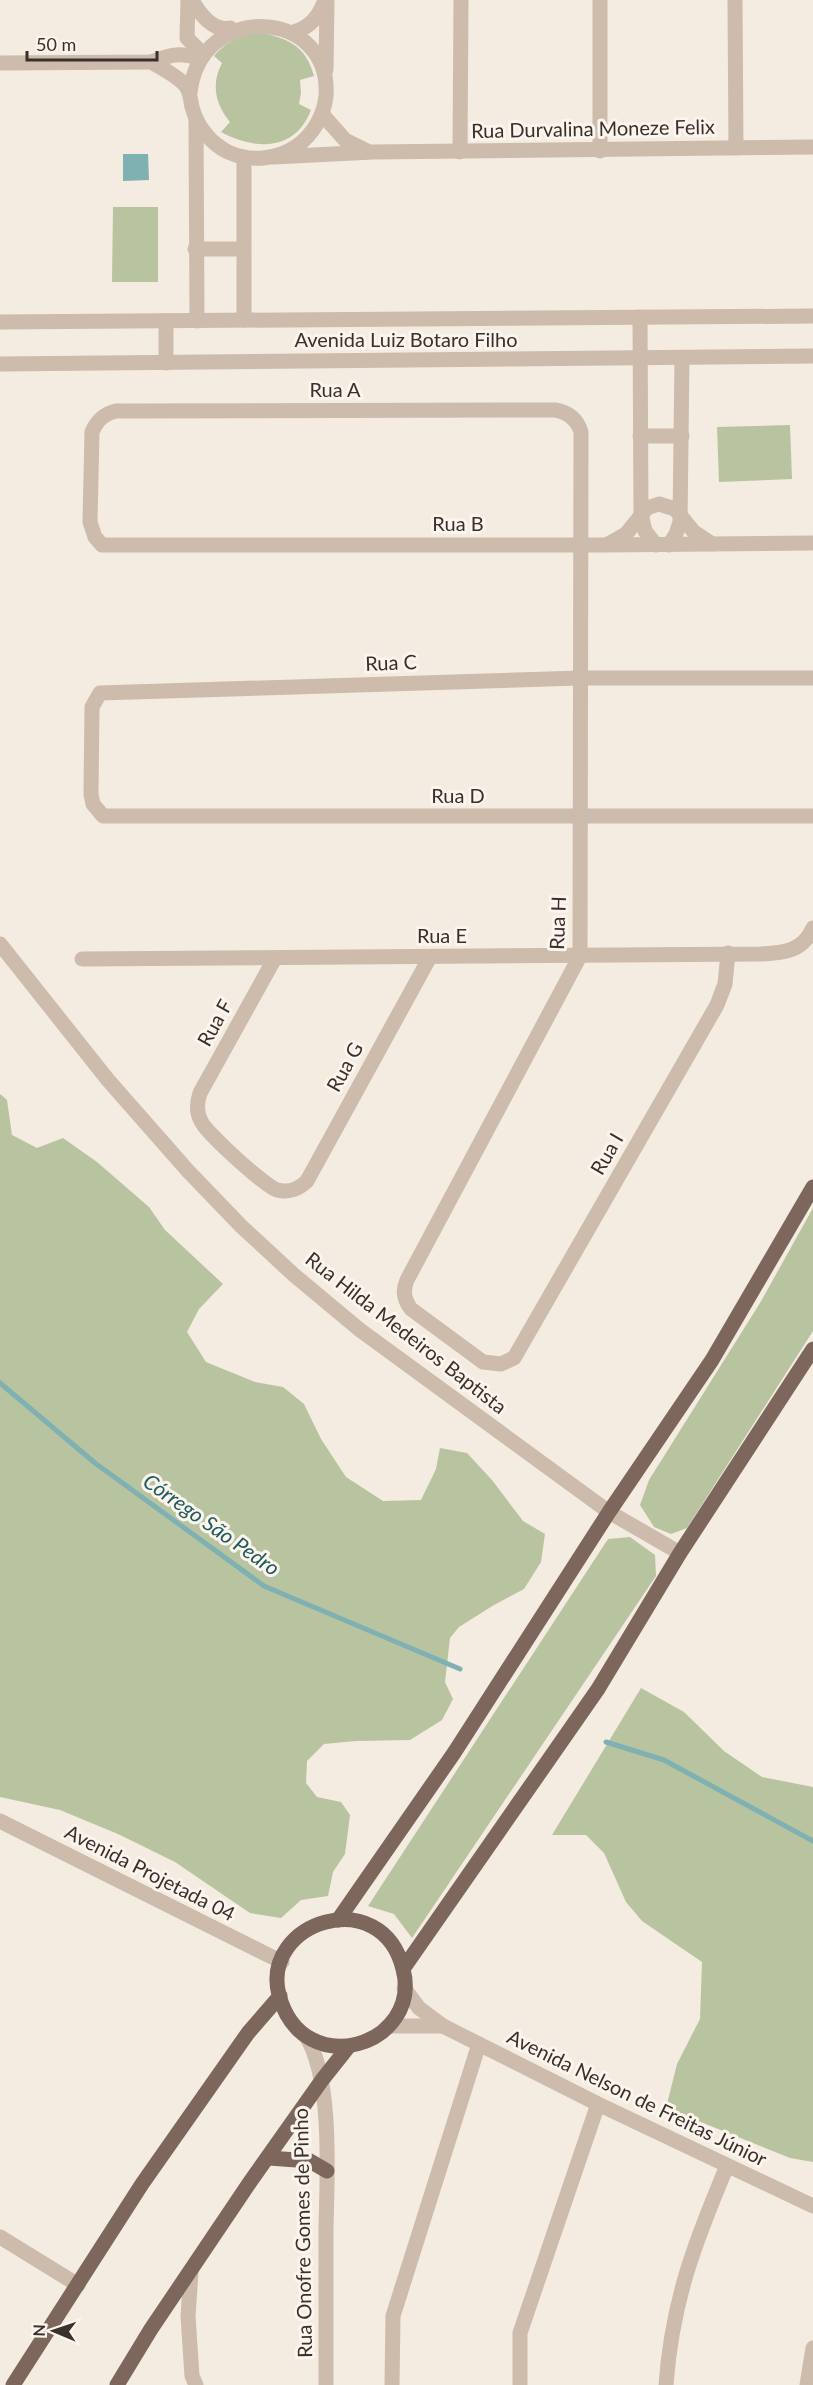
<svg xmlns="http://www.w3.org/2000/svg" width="813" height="2385" viewBox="0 0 813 2385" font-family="Lato,sans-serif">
<rect width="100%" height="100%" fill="#f4ebe1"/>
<g fill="#b8c4a0">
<path d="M256,32C286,37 306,45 314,76L300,80L301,93L299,104L311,110C295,152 255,150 221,132L230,122C215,104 211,84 222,63L214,56C227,41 238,37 256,32Z"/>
<path d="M113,207H158V282H112Z"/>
<path d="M790,425L792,479L719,482L717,427Z"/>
<path d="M0,1094L7,1100L12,1135L37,1148L63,1138L97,1162L149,1207L165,1230L223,1284L199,1309L187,1332L206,1362L255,1382L283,1387L304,1404L321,1439L346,1477L383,1501L421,1500L436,1469L440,1448L467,1453L492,1480L523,1521L545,1534L541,1562L524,1589L494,1605L459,1627L450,1638L445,1682L453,1699L442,1720L410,1740L356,1741L324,1744L307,1761L306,1783L317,1797L341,1802L350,1815L345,1854L333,1872L328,1896L301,1900L281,1918L250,1913L175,1862L118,1834L60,1810L0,1797Z"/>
<path d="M813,1208V1331L687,1528L671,1534L654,1527L640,1505L649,1480L760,1303Z"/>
<path d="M630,1537L655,1555L656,1576L412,1938L394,1914L368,1906L608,1539Z"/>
<path d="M641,1688L684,1712L724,1751L762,1777L813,1787V2162L790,2158L666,2108L677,2064L700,2019L702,1962L642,1921L626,1902L604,1853L586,1835H552Z"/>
</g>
<path fill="#7fb0b2" d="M123,154H148L149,180L123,181Z"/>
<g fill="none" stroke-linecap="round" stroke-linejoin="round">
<g stroke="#7fb0b2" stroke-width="5">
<path d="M0,1383L95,1463L264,1586L460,1669"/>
<path d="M606,1742L664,1760L813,1841"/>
</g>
<g stroke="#cdbbac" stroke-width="15">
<path d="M188,0L187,38L202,53"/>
<path d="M192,0C199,13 213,32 230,28"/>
<path d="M600,0V151"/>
<path d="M735,0L736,148"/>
<path d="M294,32C311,27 319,16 325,0"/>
<path d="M151,62C162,68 177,76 185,85C191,92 190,99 192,107C197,126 210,143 228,152C250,162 277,160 297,146C313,134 324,116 326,96C332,8 200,0 190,93"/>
<path d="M0,63L151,62C170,55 178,52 198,58"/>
<path d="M326,70L327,0"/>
<path d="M322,114L345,140L367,151"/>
<path d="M196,120L197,321"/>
<path d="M460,152L461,0"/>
<path d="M244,157V320"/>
<path d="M274,157L373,152L813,147"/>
<path d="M195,249H242"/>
<path d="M640,317L641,514L645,531L656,545"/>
<path d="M0,322L813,316"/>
<path d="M166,363V321"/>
<path d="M0,364L813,356"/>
<path d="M640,436H682"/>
<path d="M608,544L626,534L647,508L659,504L675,509L694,532L712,544"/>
<path d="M669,545L676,534L680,522L682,358"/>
<path d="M813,678H580L100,693L92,707L91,794L93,804L103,816H813"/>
<path d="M0,944L108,1080L188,1171L241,1226L294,1275L360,1330L609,1512L680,1553"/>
<path d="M728,953L725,984L717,1005L514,1358L501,1364L483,1362L411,1309C404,1300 402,1291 407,1280L580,956L581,432C577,419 568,412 555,410L116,411C104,414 97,420 92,432L90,522L95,537L102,545H605L813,543"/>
<path d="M275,958L200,1093C197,1102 196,1112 201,1121C205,1132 266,1187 277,1190C288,1193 299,1189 307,1181L430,957"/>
<path d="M82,959L761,954C784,953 803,951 813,928"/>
<path d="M0,1821L282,1962"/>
<path d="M404,1988L419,2008L443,2026L598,2104L813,2206"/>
<path d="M388,2026H443"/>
<path d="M306,2036C333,2080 327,2176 326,2229C326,2281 326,2333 326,2385"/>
<path d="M0,2237L78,2285"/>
<path d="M191,2272L188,2316L192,2376L196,2385"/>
<path d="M392,2385L393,2316L479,2044"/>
<path d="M520,2385V2333L598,2104"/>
<path d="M666,2385C672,2301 695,2242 727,2166"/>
<path d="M807,2385L813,2348"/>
</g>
<g stroke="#7d675c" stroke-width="15">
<path d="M338,1920L454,1753L609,1512L712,1360L813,1187"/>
<path d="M403,1969C382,1883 260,1921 279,1995C303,2084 423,2045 403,1969L598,1689L680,1553L813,1349"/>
<path d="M269,2158L310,2161L327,2171"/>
<path d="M13,2385L142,2184L248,2033L280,1996"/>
<path d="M117,2385L151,2329L250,2182L322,2080L349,2046"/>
</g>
</g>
<g text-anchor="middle" stroke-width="6" stroke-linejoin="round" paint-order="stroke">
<g font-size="20" fill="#3b302b" stroke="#fbf5ee">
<text transform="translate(593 129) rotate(-1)" y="7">Rua Durvalina Moneze Felix</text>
<text x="406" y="347">Avenida Luiz Botaro Filho</text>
<text x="335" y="397">Rua A</text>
<text x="458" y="531">Rua B</text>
<text transform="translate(391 663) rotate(-2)" y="7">Rua C</text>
<text x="458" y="803">Rua D</text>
<text transform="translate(558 923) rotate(-88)" y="7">Rua H</text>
<text x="442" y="943">Rua E</text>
<text transform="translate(215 1023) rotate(-61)" y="7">Rua F</text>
<text transform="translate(345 1067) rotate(-61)" y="7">Rua G</text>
<text transform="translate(607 1154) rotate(-60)" y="7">Rua I</text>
<text transform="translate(406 1333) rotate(38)" y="7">Rua Hilda Medeiros Baptista</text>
<text transform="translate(150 1873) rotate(27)" y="7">Avenida Projetada 04</text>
<text transform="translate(637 2098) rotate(26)" y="7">Avenida Nelson de Freitas Júnior</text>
<text transform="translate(303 2233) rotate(-91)" y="7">Rua Onofre Gomes de Pinho</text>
</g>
<g font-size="21" font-style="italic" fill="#1f5a5e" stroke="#fbf5ee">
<text transform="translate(211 1525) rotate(35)" y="7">Córrego São Pedro</text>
</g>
</g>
<g transform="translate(54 2331) rotate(272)" stroke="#fbf5ee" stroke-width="4.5" paint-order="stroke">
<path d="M0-4.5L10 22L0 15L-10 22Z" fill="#3b302b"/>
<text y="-9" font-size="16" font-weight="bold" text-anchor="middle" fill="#3b302b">N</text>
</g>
<path d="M27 51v9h130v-9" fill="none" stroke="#3b302b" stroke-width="3"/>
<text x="36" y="51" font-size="18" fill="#3b302b" stroke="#fbf5ee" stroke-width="4.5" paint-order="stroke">50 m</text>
</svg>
